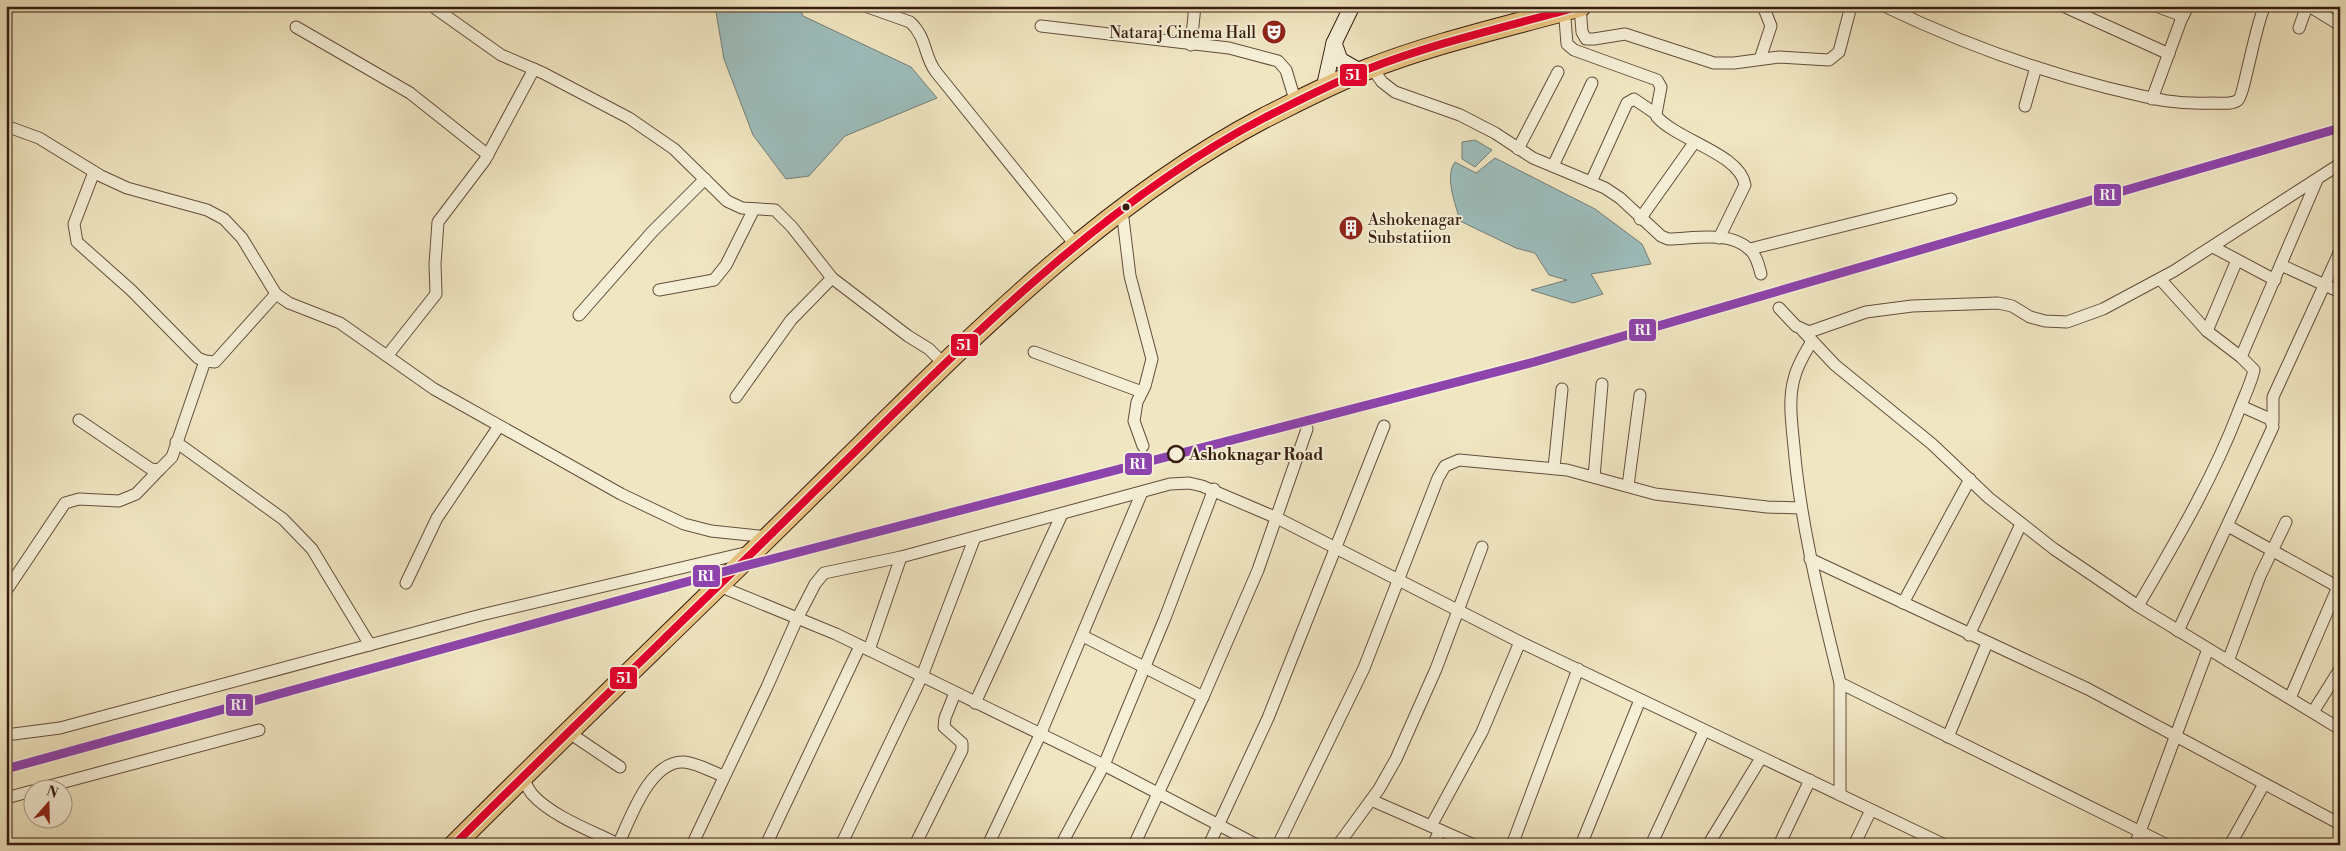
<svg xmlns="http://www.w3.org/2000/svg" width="2346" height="851" viewBox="0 0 2346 851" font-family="'Libre Bodoni',serif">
<rect width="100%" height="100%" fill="#f0e6c1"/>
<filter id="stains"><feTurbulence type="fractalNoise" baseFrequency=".004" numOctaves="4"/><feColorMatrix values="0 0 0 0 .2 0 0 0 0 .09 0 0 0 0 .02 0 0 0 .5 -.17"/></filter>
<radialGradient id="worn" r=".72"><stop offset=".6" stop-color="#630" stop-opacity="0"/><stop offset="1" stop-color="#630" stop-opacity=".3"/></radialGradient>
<g fill="#9dbdbc" stroke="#747d76">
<path d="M715,6H799L803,16L911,67L937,98L845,136L809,176L786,179L753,135L724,59Z"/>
<path d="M1475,140L1492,150L1475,167L1462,159V142Z"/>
<path d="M1495,158L1595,209L1642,244L1651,264L1591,274L1603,294L1573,303L1531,290L1567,280L1549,275L1535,253L1516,248L1460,221C1456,205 1444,177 1455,162L1476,173Z"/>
</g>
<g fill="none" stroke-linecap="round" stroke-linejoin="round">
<defs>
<g id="street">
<path d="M432,6L501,55L543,73L629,118L674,149L727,201L742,208L775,210L792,227L832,278L908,336L929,349L944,364"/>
<path d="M865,6L910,22C927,37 924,57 936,72C983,131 1030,189 1077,247"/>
<path d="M1564,6L1567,44L1574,50L1657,80L1661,87L1656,114L1657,117C1679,141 1740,154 1745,185L1719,238"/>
<path d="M1884,6C1957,41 2029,68 2108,88C2147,97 2171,105 2212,103C2219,103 2232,105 2238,100C2244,96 2256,21 2265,6"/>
<path d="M2063,6L2169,54"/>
<path d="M2156,6L2183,16"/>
<path d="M2309,6L2340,25"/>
<path d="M1580,7L1582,32L1586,39H1594L1625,34L1714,63H1734L1779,57L1829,60L1839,52L1851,6"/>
<path d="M1041,26L1229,48L1278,61L1286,70L1296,103"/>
<path d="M296,27L410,93L488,155"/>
<path d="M2299,28L2307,6"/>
<path d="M1191,45L1195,6"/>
<path d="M1760,59L1771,26L1763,6"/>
<path d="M1372,68L1382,82L1395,92L1460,115L1495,133L1533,158L1605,188L1620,198L1661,236L1668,239C1692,239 1729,230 1749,249C1756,254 1759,266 1761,274"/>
<path d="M2152,99L2181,20L2188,6"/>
<path d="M2025,106L2036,67"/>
<path d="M6,126L39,138L101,176L127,188L207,210L224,219L242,238L276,294L289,303L340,323L434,389L621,494L684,524L711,531L768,537"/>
<path d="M1518,149L1558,72"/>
<path d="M1553,166L1592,83"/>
<path d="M94,172L74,224L77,242L131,290L198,358L205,361L215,362L276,294"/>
<path d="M1591,182L1627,103L1634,99L1656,114"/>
<path d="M1122,210L1130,276L1152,359L1145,386L1137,402L1134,421L1143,446"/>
<path d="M1640,219L1694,143"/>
<path d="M2213,247L2275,280"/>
<path d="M1750,249L1951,199"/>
<path d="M2281,265L2340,292"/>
<path d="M659,290L714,280L726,265L754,209"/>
<path d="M1779,308L1796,326L1809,332L1866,312L1912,306L1998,303L2012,306L2030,317L2045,321L2067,322L2103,309L2174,271L2340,164"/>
<path d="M579,315L652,232L705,179"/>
<path d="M1803,331L1835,365L1932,444L1989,498L2054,549L2138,606L2340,729"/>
<path d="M2207,331L2237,260"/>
<path d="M1812,341C1805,353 1797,365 1794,379C1788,400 1792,425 1794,447C1801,528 1821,605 1840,683L2167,845"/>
<path d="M1034,352L1142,392"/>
<path d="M387,356L436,294L435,264L438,222L485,160L534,69"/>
<path d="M2241,357L2317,180"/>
<path d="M736,397L791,320L832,278"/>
<path d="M79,420L151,469L159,470L172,457L205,361"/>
<path d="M2273,422V397L2340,251"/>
<path d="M176,442L283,519L312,549L370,645"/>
<path d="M1554,468L1562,389"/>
<path d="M1594,477L1602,384"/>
<path d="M1628,486L1640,395"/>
<path d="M2228,526L2340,588"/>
<path d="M1810,559L2088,689L2340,824"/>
<path d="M406,583L437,518L499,426"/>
<path d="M719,586L836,634L869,650L1104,765L1257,845"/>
<path d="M6,591L65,503L79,499L119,501L136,494L159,470"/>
<path d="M1903,603L1970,479"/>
<path d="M2138,606C2174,544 2212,481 2238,413C2243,399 2251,384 2254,370L2241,357L2207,331L2160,279"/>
<path d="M2178,631L2273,427L2270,419L2241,406"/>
<path d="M1969,635L2021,524"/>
<path d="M1083,636L1203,697"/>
<path d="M869,650L901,557"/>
<path d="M2228,661L2260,576L2286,522"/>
<path d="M2290,698L2340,582"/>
<path d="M975,703L1062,514"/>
<path d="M2313,712L2340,669"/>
<path d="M568,732L620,767"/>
<path d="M6,735L60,728L481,615L749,552"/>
<path d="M1948,737L1987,643"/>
<path d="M522,777C525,782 528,789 532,794C551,816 592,831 618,844"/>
<path d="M42,788L259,730"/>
<path d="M1840,795V683"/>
<path d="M6,798L32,791"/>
<path d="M1371,800L1474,845"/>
<path d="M1431,826L1482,732L1520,642"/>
<path d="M618,845C630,819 650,760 684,762C697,763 712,772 724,776"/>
<path d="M692,845L767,687L797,619L815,584L824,573L901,557L1170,484L1189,483L1202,486L1277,518L1520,642L1945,845"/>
<path d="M766,845L860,646"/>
<path d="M841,845L922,676L975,537"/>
<path d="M915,845L962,750V743L944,727L945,718L955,693"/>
<path d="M988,845L1040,735L1142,492"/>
<path d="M1061,845L1104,765L1165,618L1214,489"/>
<path d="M1134,845L1203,697L1258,570L1307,429"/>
<path d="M1209,845L1268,718L1384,426"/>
<path d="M1278,845L1364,668L1438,478L1445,466L1459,460L1567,470L1655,494L1767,507L1801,508"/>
<path d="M1338,845L1379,789L1396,759L1436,669L1482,547"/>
<path d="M1433,845L1440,830"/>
<path d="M1512,845L1578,669"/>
<path d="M1581,845L1640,700"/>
<path d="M1651,845L1704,731"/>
<path d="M1708,845L1761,758"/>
<path d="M1779,845L1810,780"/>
<path d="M1854,845L1871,810"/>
<path d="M2135,845L2208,649"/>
<path d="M2230,845L2264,784"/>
</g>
<g id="secondary">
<path d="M1334,43L1340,60L1361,72"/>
<path d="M1324,88L1334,43L1352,6"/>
</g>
<path id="highway" d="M454,845C574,725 697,608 818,488C954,355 1094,207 1264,118C1298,101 1332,83 1368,69C1437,42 1510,26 1581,6"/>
</defs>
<use href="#street" stroke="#644e3b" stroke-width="13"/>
<use href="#secondary" stroke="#361c0e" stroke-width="17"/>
<use href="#highway" stroke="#361c0e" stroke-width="22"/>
<use href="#street" stroke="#f5efd7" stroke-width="11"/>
<use href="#secondary" stroke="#f5efd7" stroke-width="15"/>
<use href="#highway" stroke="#e8c380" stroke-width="20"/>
<defs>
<path id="bus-1" d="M454,845C574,725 697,608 818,488C954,355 1094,207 1264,118C1298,101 1332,83 1368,69C1437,42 1510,26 1581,6"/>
</defs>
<use href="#bus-1" stroke="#f5efd7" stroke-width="11"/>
<use href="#bus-1" stroke="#e4002b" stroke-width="8"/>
<defs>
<path id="rail-1" d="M6,769L737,568L1534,362L2340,128"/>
</defs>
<use href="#rail-1" stroke="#f5efd7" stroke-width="12"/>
<use href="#rail-1" stroke="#8e44ad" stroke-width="9"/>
</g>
<defs>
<symbol id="theatre-disc" viewBox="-11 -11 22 22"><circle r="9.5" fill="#8f2418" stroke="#f5efd7"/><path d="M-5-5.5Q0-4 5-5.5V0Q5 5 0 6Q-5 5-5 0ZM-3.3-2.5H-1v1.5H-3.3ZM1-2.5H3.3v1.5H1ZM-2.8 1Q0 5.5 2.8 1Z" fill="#fff"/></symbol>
<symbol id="building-disc" viewBox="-11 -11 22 22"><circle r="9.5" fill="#8f2418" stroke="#f5efd7"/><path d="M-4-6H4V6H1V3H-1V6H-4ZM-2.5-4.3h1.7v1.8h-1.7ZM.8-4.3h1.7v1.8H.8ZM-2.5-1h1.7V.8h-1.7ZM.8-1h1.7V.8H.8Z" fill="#fff"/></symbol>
</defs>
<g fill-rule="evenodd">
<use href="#theatre-disc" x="1260" y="18" width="28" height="28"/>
<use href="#building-disc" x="1337" y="214" width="28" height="28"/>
</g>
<circle fill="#361c0e" stroke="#f5efd7" stroke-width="2" cx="1126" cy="207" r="4.5"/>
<circle fill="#f5efd7" stroke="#361c0e" stroke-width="2.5" cx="1176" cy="454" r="8"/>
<g text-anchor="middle" stroke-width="4" stroke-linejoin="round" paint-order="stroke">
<g font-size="16" fill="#361c0e" stroke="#f5efd7" text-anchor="end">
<text x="1256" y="38">Nataraj Cinema Hall</text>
<text x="1368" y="225" text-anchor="start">Ashokenagar<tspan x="1368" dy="18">Substatiion</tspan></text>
</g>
<g font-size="16" font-weight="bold" fill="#361c0e" stroke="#f5efd7" text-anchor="start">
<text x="1189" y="460">Ashoknagar Road</text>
</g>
</g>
<g stroke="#f5efd7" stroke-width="2">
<rect x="1339" y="63" width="29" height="24" rx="5" fill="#e4002b"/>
<rect x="2093" y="183" width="29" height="24" rx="5" fill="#8e44ad"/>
<rect x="1628" y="318" width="29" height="24" rx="5" fill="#8e44ad"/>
<rect x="950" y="333" width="29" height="24" rx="5" fill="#e4002b"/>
<rect x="1124" y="452" width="29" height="24" rx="5" fill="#8e44ad"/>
<rect x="692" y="564" width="29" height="24" rx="5" fill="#8e44ad"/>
<rect x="609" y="666" width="29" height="24" rx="5" fill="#e4002b"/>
<rect x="225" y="693" width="29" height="24" rx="5" fill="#8e44ad"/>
</g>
<g font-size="14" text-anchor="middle" font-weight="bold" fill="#fff">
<text x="1353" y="80">51</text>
<text x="2108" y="200">R1</text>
<text x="1643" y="335">R1</text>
<text x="964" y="350">51</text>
<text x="1138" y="469">R1</text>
<text x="706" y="581">R1</text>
<text x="624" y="683">51</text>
<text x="239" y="710">R1</text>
</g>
<rect width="2346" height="851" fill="none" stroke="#f0e6c1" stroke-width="25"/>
<rect x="8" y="8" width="2331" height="836" fill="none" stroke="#361c0e" stroke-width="2.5"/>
<rect x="12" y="12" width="2321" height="826" fill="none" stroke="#361c0e"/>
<g transform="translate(48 804) rotate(20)"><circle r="24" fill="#f5efd7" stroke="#a99b87"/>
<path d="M0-4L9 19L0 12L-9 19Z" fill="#8f2418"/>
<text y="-8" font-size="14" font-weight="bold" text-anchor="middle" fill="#361c0e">N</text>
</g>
<rect width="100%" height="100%" filter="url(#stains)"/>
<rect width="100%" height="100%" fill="url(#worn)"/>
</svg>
